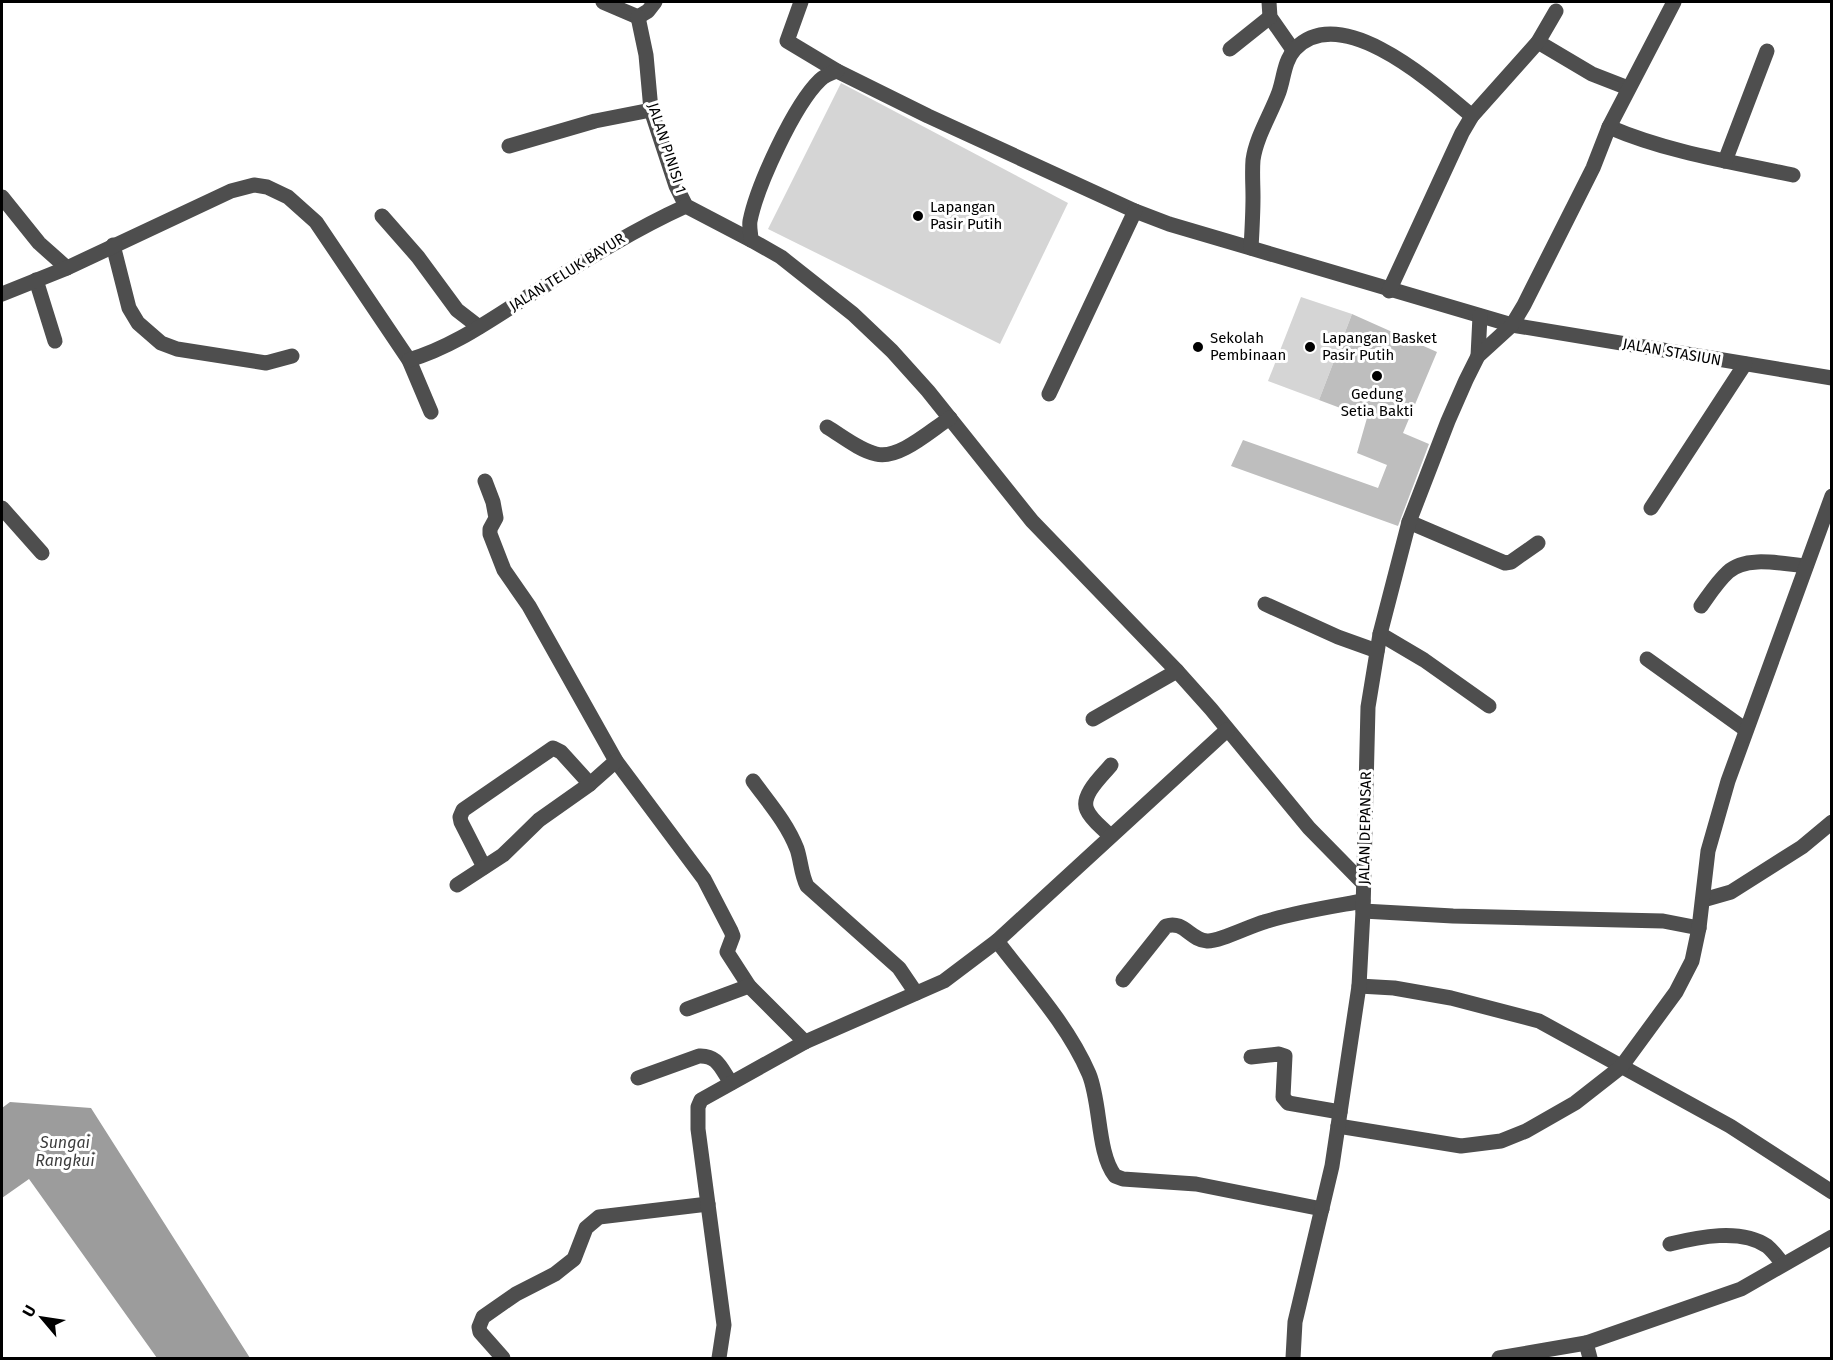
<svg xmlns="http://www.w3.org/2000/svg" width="1833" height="1360" viewBox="0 0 1833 1360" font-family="'Fira Sans',sans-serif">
<rect width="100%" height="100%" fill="#fff"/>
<g fill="#d5d5d5">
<path d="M841,83L1068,203L1000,344L768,229Z"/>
<path d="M1301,297L1352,314L1319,400L1268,381Z"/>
</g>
<path fill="#9c9c9c" d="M10,1102L91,1108L250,1358H157L29,1179L2,1198V1108Z"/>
<path fill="#bebebe" d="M1352,314L1437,352L1403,433L1429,444L1398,526L1231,466L1243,440L1378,488L1387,465L1357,453L1367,418L1319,400Z"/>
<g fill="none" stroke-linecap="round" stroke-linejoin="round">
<g stroke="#4e4e4e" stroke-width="15">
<path d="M603,2L638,17L648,11L655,2"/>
<path d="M801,2L787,41L837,71L928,116L1135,211L1169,224L1512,325L1832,378"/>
<path d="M1269,2L1270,17L1293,50"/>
<path d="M638,17L646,55L651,110L676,186L686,206L751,240"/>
<path d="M1538,42L1592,74L1628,88"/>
<path d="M1230,49L1270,17"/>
<path d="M837,71C831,73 825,75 820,80C794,105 757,186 750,221C749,227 751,234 751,240L781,257L853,314L892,351L928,391L1032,521L1177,671L1211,709L1309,828L1364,884"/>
<path d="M1609,127C1667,152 1731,162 1793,175"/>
<path d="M509,146L595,121L651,110"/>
<path d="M1725,161L1767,51"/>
<path d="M2,197L39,243L67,268"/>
<path d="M382,216L418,257L457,310L479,327"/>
<path d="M113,245L129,308L138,323L161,343L177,349L266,363L292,356"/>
<path d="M1251,248C1252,231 1253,214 1253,197C1253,185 1252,172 1253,160C1256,137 1271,114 1279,92C1284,78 1284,61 1295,49C1342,0 1436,86 1472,116"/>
<path d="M36,280L55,341"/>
<path d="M1389,291L1462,133L1472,116L1538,42L1556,11"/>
<path d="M2,294L67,268L231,191L254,185L267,187L288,197L316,222L409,360L431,412"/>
<path d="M1478,356L1480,316"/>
<path d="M409,360C455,346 490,320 530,295C581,263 631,231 686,206"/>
<path d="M1049,394L1135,211"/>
<path d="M827,427C842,436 859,450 876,454C899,460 931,430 950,418"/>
<path d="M485,481L493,502L496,518L490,529V534L504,570L529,606L616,761L704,879L731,931L733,936L727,952L749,986L805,1042"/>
<path d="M2,508L42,553"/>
<path d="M1651,508L1745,364"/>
<path d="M1409,522L1505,563L1511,562L1538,543"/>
<path d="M1265,604L1338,637L1377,651"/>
<path d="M1701,606C1709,595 1717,582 1728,572C1746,555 1783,564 1806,566"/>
<path d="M1380,634L1424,660L1489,706"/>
<path d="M1647,659L1746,730"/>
<path d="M1093,719L1177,671"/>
<path d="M753,781C769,803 787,823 797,849C801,861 801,874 807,886L899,968L916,993"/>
<path d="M1110,836C1103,828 1091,820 1087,810C1080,795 1103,775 1111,765"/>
<path d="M484,867L461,822L460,817L463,810L553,748L561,752L590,784"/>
<path d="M457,885L503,855L539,820L590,784L616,761"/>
<path d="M1703,900L1731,892L1802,847L1832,822"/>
<path d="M1363,911L1453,916L1663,921L1699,928"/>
<path d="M997,941C1029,983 1068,1025 1089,1074C1101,1103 1097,1153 1115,1176L1123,1179L1196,1184L1322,1209"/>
<path d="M1123,980L1166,926C1184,920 1190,940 1207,941C1218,942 1250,926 1264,922C1296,912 1330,907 1363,901"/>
<path d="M1359,986L1394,988L1451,998L1539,1021L1730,1126L1832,1192"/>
<path d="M687,1009L749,986"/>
<path d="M1251,1057L1279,1054L1285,1056L1283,1097L1288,1103L1340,1112"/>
<path d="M638,1078L699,1056C718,1055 721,1069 731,1083"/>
<path d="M1338,1126L1461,1146L1501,1141L1526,1131L1575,1103L1621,1067L1676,992L1692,961L1699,928L1708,851L1728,781L1832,496"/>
<path d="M1670,1244C1698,1237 1741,1228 1767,1246C1773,1251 1778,1258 1783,1264"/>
<path d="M1586,1343L1590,1358"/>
<path d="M503,1358L480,1332L479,1327L483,1317L516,1294L555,1274L574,1259L586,1228L599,1217L708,1204"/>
<path d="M719,1358L724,1325L698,1129V1107L701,1100L805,1042L944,981L997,941L1227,730"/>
<path d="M1293,1358L1295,1322L1332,1166L1359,986L1363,911L1368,707L1380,634L1409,522L1448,421L1466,380L1478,356L1512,325L1524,305L1593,168L1609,127L1674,2"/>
<path d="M1499,1358L1586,1343L1741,1289L1832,1237"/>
</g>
</g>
<g fill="#000" stroke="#fff" stroke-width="2">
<circle cx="918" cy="216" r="6"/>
<circle cx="1198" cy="347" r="6"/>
<circle cx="1310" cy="347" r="6"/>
<circle cx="1377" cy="376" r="6"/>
</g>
<g text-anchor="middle" stroke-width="6" stroke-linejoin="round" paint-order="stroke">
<g font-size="15" fill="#000" stroke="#fff">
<text transform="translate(667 148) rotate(72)" y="5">JALAN PINISI 1</text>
<text transform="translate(567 272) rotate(-32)" y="5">JALAN TELUK BAYUR</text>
<text transform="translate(1672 352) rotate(10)" y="5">JALAN STASIUN</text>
<text transform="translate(1365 828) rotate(-89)" y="5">JALAN DEPANSAR</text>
</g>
<g font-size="15" fill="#000" stroke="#fff" text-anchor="start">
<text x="930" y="212">Lapangan<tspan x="930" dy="17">Pasir Putih</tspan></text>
<text x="1210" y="343">Sekolah<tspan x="1210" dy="17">Pembinaan</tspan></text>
<text x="1322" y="343">Lapangan Basket<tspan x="1322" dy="17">Pasir Putih</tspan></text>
<text x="1377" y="399" text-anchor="middle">Gedung<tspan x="1377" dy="17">Setia Bakti</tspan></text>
</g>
<g font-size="16" font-style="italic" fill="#3d3d3d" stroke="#fff">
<text x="65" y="1148">Sungai<tspan x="65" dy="18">Rangkui</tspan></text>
</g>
</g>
<rect width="1833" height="1360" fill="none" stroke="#000000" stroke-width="6"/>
<g transform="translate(42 1318) rotate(299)" stroke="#ffffff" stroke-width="4.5" paint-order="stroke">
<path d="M0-4.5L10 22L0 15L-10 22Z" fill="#000000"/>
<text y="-9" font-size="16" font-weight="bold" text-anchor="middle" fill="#000000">U</text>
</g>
</svg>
